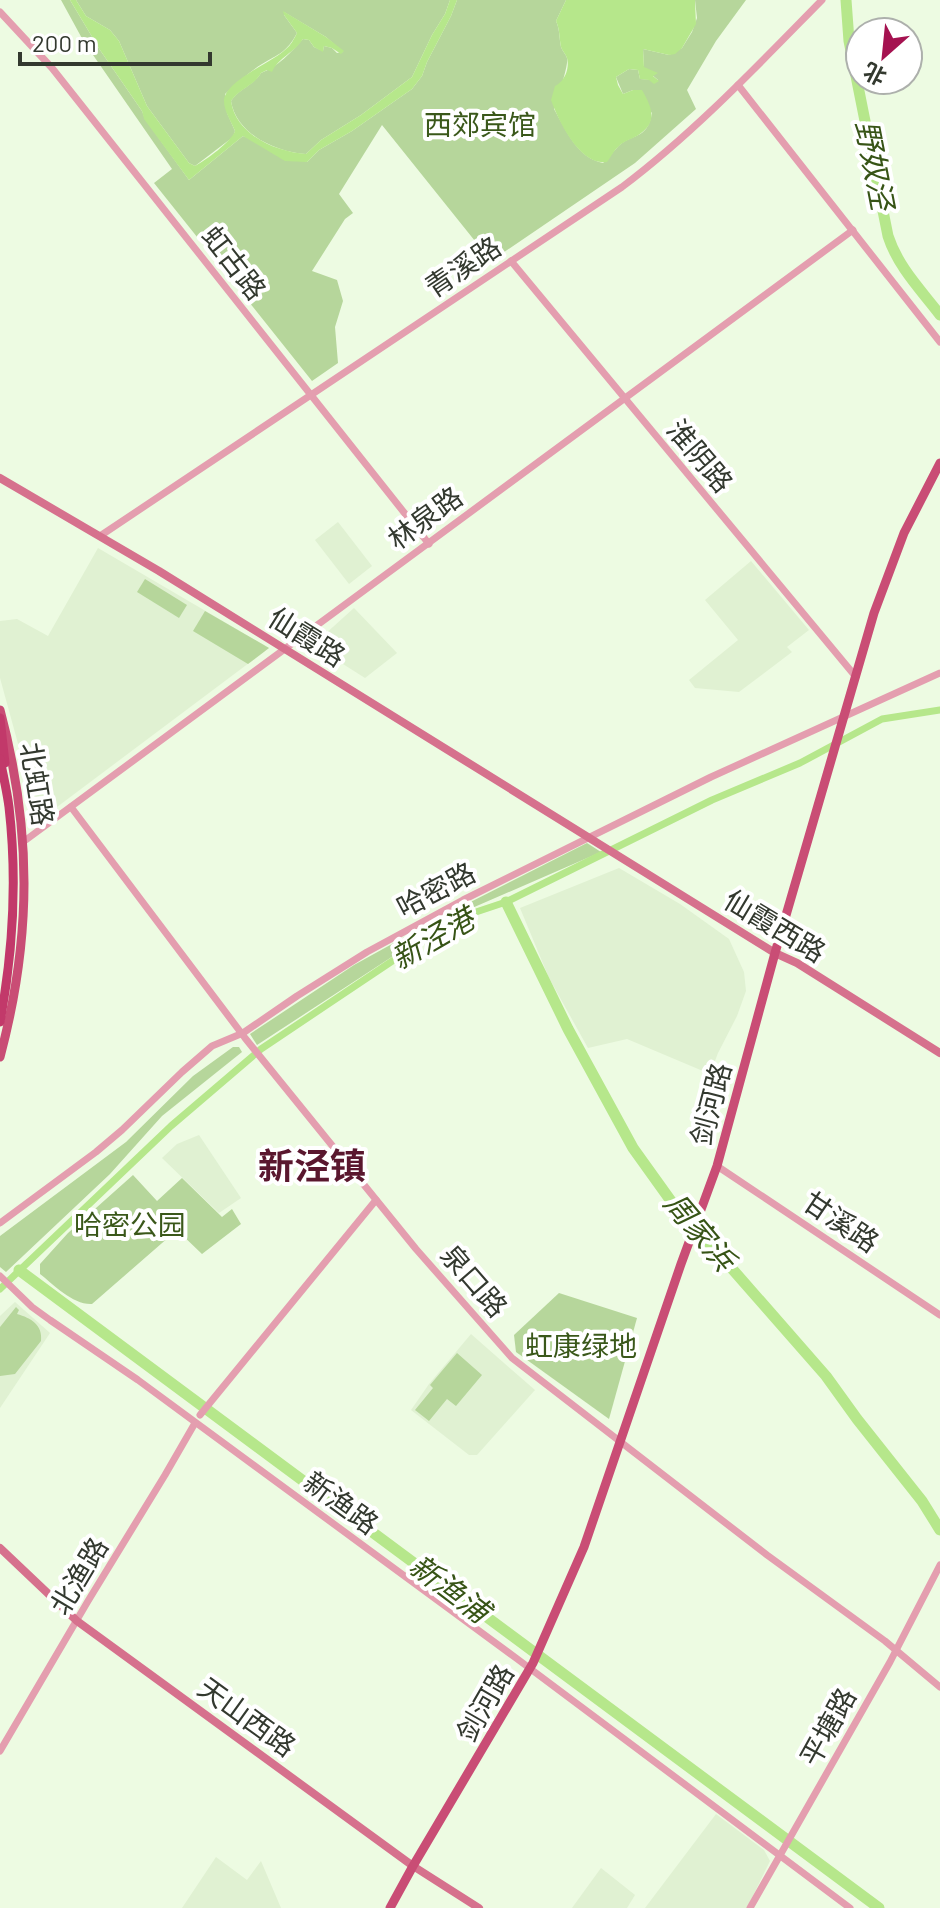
<svg xmlns="http://www.w3.org/2000/svg" width="940" height="1908" viewBox="0 0 940 1908" font-family="Barlow,'Noto Sans SC',sans-serif">
<rect width="100%" height="100%" fill="#edfbe2"/>
<g fill="#e0f1d2">
<path d="M338,522L372,566L349,584L315,540Z"/>
<path d="M98,548L269,648L49,813L31,791L0,678V621L17,619L48,636Z"/>
<path d="M751,561L809,630L787,647L792,652L739,692L695,688L689,680L738,640L705,600Z"/>
<path d="M354,608L397,653L365,678L313,645Z"/>
<path d="M619,868L680,904L729,939L744,972L746,991L737,1016L718,1053L710,1074L627,1039L588,1048L549,978L520,908Z"/>
<path d="M199,1135L241,1198L219,1213L162,1158L177,1144Z"/>
<path d="M15,1302L50,1333L0,1408V1316Z"/>
<path d="M471,1334L535,1390L477,1455H469L411,1410L429,1384Z"/>
<path d="M716,1814L764,1850L770,1861L747,1908H645Z"/>
<path d="M216,1857L247,1880L261,1861L281,1908H182Z"/>
<path d="M601,1868L635,1895L627,1908H572Z"/>
</g>
<g fill="#b6d69b">
<path d="M61,0H70L100,50L142,111L145,119L189,180L243,136L307,162L319,150L352,131L412,89L422,76L427,62L451,16L457,0H566L556,21C560,30 559,38 561,47C562,51 566,54 567,58C569,65 557,99 554,109C566,130 577,158 603,163C609,158 611,154 616,149C630,132 647,142 652,113L633,90L623,94L616,77L629,69L638,70L640,79L658,80L644,68L643,49L669,55L682,48L692,32L697,18L695,0H746L716,41L687,90L696,109L635,163L491,261L382,125L339,194L353,213L345,219L312,271L337,280L343,301L335,327L338,363L312,381L154,183L172,169L84,42Z"/>
<path d="M76,0H450L445,14L432,35L412,77L361,115L321,140L306,154C276,152 236,134 231,101C239,89 254,85 261,73C278,67 291,52 303,39L309,40L314,47L323,51L324,46L332,48L337,53L343,52L326,37L284,12V15L297,33C287,52 279,54 262,64C249,72 237,84 225,94L227,113L235,131L233,137L195,166L189,163L147,106L119,41L110,30L86,16Z"/>
<path d="M145,579L187,605L179,618L137,592Z"/>
<path d="M205,611L269,648L248,664L193,631Z"/>
<path d="M587,843L601,852L456,915L257,1045L250,1034L354,965L439,918Z"/>
<path d="M233,1047H239L242,1052L162,1116L110,1174L6,1272L0,1267V1236L126,1142L193,1076Z"/>
<path d="M133,1175L157,1201L182,1178L222,1217L232,1209L241,1224L202,1254L177,1230L92,1304C73,1305 54,1285 40,1274V1264L68,1233Z"/>
<path d="M559,1293L637,1318L609,1419L516,1352L514,1335Z"/>
<path d="M16,1307L19,1310L17,1314C31,1318 43,1325 41,1341L15,1374L0,1376V1327Z"/>
<path d="M457,1353L482,1375L456,1406L447,1399L429,1421L415,1410L433,1388L430,1385Z"/>
</g>
<g fill="#b6e78b">
<path d="M70,0H76L86,16L110,30L119,41L147,106L189,163L195,166C206,160 231,142 235,131C231,121 224,111 224,101C224,81 273,62 286,49C291,45 294,39 297,33L284,15L283,11L326,37L344,51L341,54L332,48L324,46L323,52L314,47L309,40L303,39C295,52 278,58 272,72L267,70L261,73C255,85 239,89 231,101C236,135 276,152 306,154L321,140L361,115L412,77L432,35L445,14L450,0H457L451,16L427,62L422,76L412,89L352,131L319,150L307,162L285,161L243,136L189,180L144,119L142,111L100,50Z"/>
<path d="M566,0H695V2L696,24L682,48L675,54L669,55L643,49L644,67L658,73L653,76L659,81L654,84L649,80L640,79L638,70L629,69L616,77L618,85L623,94L633,90H642C653,109 658,123 637,136C631,139 624,141 619,146C614,150 611,157 607,162C580,166 559,122 551,100L555,86C564,82 570,69 567,58C566,54 562,51 561,47C559,37 560,30 556,21Z"/>
</g>
<g fill="none" stroke-linecap="round" stroke-linejoin="round">
<path stroke="#b6e78b" stroke-width="7" d="M0,1289L171,1126L261,1049L455,919L506,902L712,800L800,763L882,719L940,710"/>
<g stroke="#b6e78b" stroke-width="11">
<path d="M846,0L849,41L888,236C898,267 921,290 940,315"/>
<path d="M506,902L568,1029L633,1148L676,1208L720,1255L826,1376L857,1419L922,1501L940,1530"/>
<path d="M19,1270L879,1908"/>
</g>
<g stroke="#e49eaf" stroke-width="7">
<path d="M0,12L52,68L429,544"/>
<path d="M738,85L940,342"/>
<path d="M511,261L856,677"/>
<path d="M100,536L622,187C695,132 758,65 822,0"/>
<path d="M71,807L245,1038L416,1249L512,1358L767,1555L885,1641L940,1687"/>
<path d="M23,842L853,230"/>
<path d="M717,1166L940,1315"/>
<path d="M0,1223L96,1152L122,1130L182,1072L212,1046L243,1033L297,996L367,952L463,900L711,777L940,673"/>
<path d="M0,1276L32,1307L50,1320L138,1380L516,1658L850,1908"/>
<path d="M200,1415L376,1200"/>
<path d="M0,1751L88,1601L165,1475L195,1423"/>
<path d="M750,1908L890,1662L940,1565"/>
</g>
<g stroke="#d6718d" stroke-width="8">
<path d="M0,478L159,571L775,953L797,963L940,1053"/>
<path d="M0,1548L77,1621L413,1866L479,1908"/>
</g>
<g stroke="#c94d75" stroke-width="9">
<path d="M0,710C32,829 32,937 0,1057"/>
<path d="M390,1908L413,1866L533,1663L584,1547L681,1264L717,1166L775,953L874,613L904,533L940,463"/>
</g>
<g stroke="#c2396a" stroke-width="9">
<path d="M0,718L5,763"/>
<path d="M0,759C3,775 7,791 9,807C17,877 13,952 0,1022"/>
</g>
</g>
<g text-anchor="middle" stroke-width="8" stroke-linejoin="round" paint-order="stroke">
<g font-size="28" fill="#3a581a" stroke="#fff">
<text x="480" y="135">西郊宾馆</text>
<text x="130" y="1235">哈密公园</text>
<text x="581" y="1356">虹康绿地</text>
</g>
<g font-size="28" fill="#33392f" stroke="#fff">
<text transform="translate(234 263) rotate(52)" y="10">虹古路</text>
<text transform="translate(463 267) rotate(-34)" y="10">青溪路</text>
<text transform="translate(700 456) rotate(50)" y="10">淮阴路</text>
<text transform="translate(425 518) rotate(-36)" y="10">林泉路</text>
<text transform="translate(307 637) rotate(32)" y="10">仙霞路</text>
<text transform="translate(37 784) rotate(81)" y="10">北虹路</text>
<text transform="translate(436 890) rotate(-28)" y="10">哈密路</text>
<text transform="translate(775 926) rotate(31)" y="10">仙霞西路</text>
<text transform="translate(711 1104) rotate(-75)" y="10">剑河路</text>
<text transform="translate(841 1222) rotate(34)" y="10">甘溪路</text>
<text transform="translate(474 1281) rotate(49)" y="10">泉口路</text>
<text transform="translate(341 1503) rotate(36)" y="10">新渔路</text>
<text transform="translate(79 1576) rotate(-59)" y="10">北渔路</text>
<text transform="translate(485 1703) rotate(-60)" y="10">剑河路</text>
<text transform="translate(247 1717) rotate(36)" y="10">天山西路</text>
<text transform="translate(828 1727) rotate(-61)" y="10">平塘路</text>
</g>
<g font-size="30" font-style="italic" fill="#375416" stroke="#fff">
<text transform="translate(874 165) rotate(79)" y="10">野奴泾</text>
<text transform="translate(433 939) rotate(-30)" y="10">新泾港</text>
<text transform="translate(699 1232) rotate(50)" y="10">周家浜</text>
<text transform="translate(449 1589) rotate(37)" y="10">新渔浦</text>
</g>
<g font-size="36" font-weight="bold" fill="#5a172e" stroke="#fff">
<text x="312" y="1179">新泾镇</text>
</g>
</g>
<g transform="translate(884 56) rotate(207)"><circle r="38" fill="#ffffff" stroke="#adb0ac" stroke-width="2"/>
<path d="M0-6L14 30L0 20L-14 30Z" fill="#a51250"/>
<text y="-12" font-size="22" font-weight="bold" text-anchor="middle" fill="#33392f">北</text>
</g>
<path d="M20 52v12h190v-12" fill="none" stroke="#33392f" stroke-width="4"/>
<text x="32" y="52" font-size="24" fill="#33392f" stroke="#ffffff" stroke-width="6" paint-order="stroke">200 m</text>
</svg>
